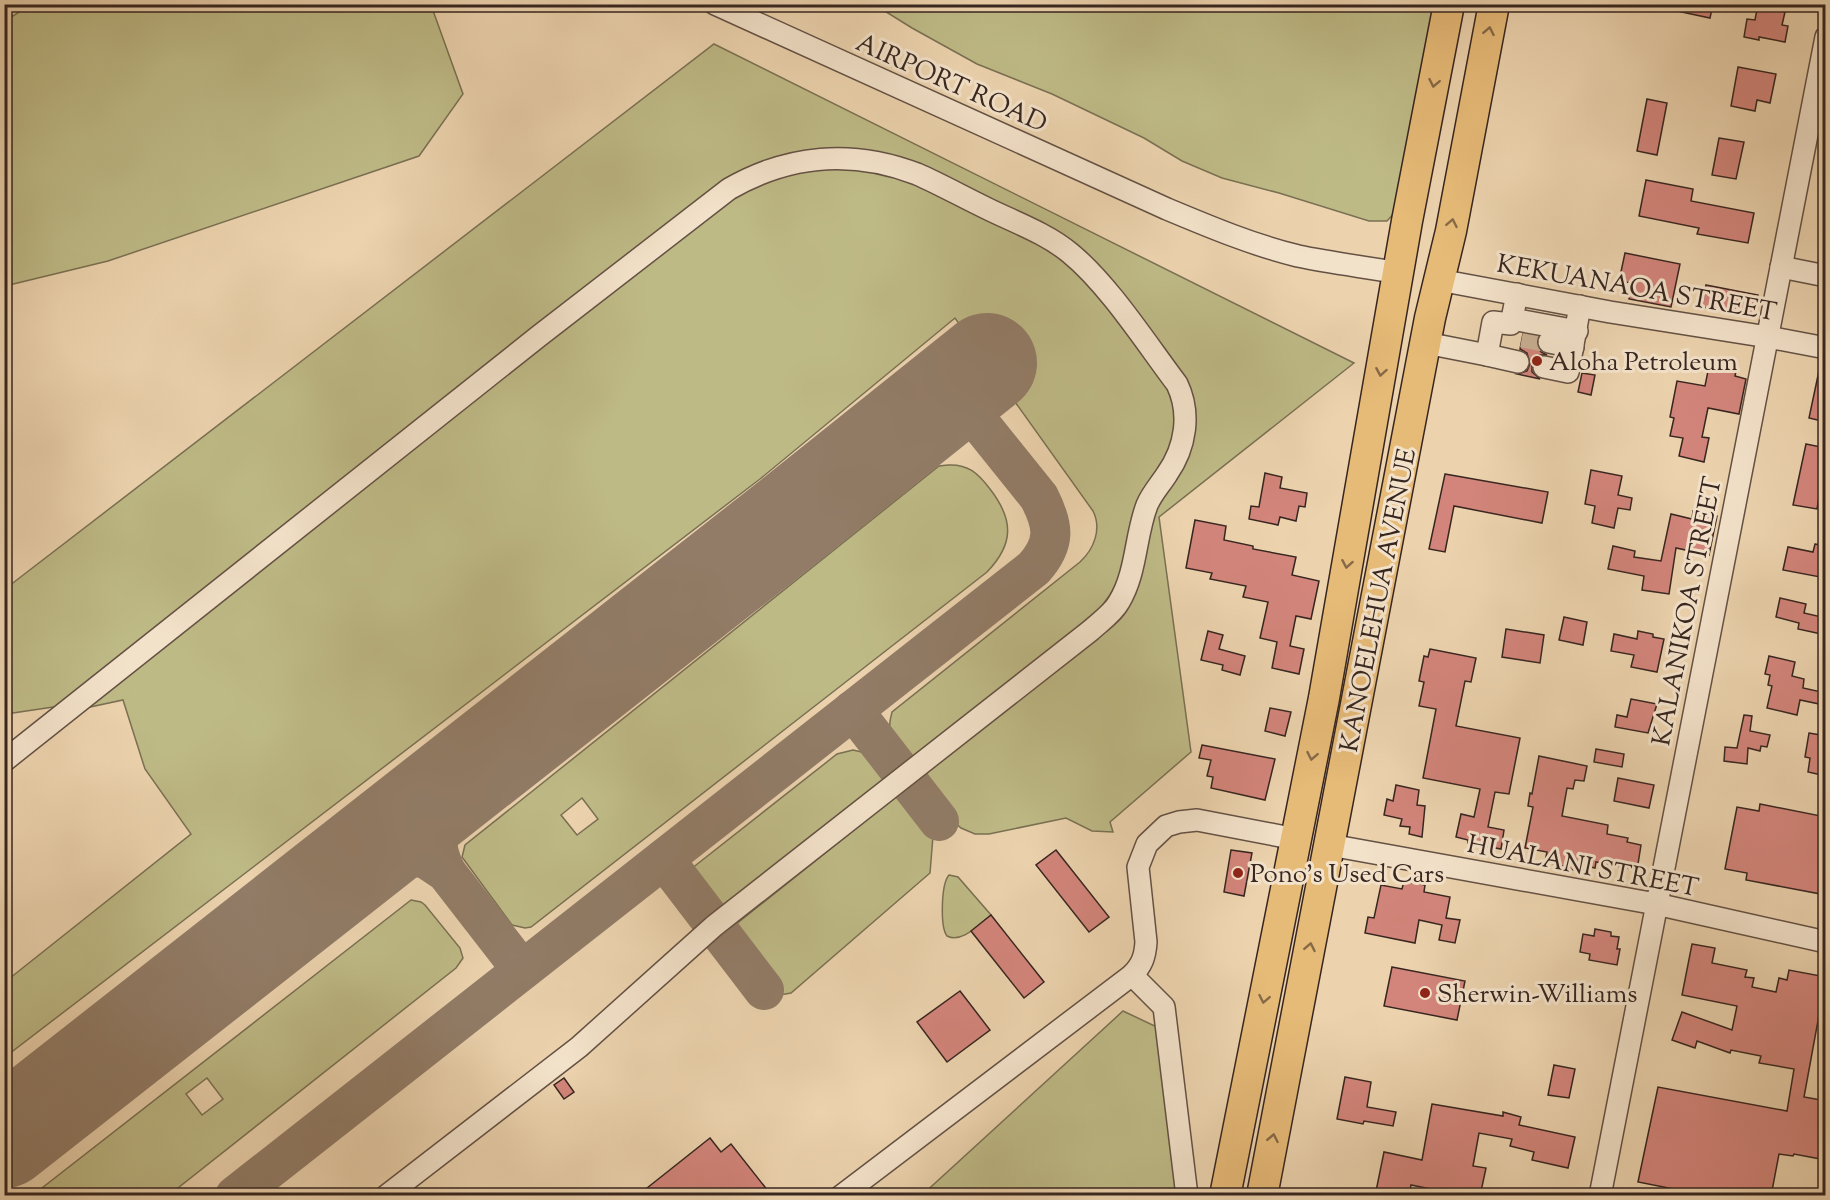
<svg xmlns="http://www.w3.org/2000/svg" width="1830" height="1200" viewBox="0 0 1830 1200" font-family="'Sorts Mill Goudy',serif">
<rect width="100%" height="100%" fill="#ecd3ae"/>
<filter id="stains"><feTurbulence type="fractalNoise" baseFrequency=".00333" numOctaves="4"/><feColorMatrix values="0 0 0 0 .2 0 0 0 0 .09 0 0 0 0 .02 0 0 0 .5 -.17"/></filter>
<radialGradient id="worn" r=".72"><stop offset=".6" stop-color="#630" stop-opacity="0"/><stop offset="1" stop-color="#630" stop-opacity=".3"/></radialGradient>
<g fill="#beba86" stroke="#7a7053" stroke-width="1.5" fill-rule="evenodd">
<path d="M30,5H431L463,94L419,156L108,261L5,286V21Z"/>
<path d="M875,5H1438L1397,210L1387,221H1369L1279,193L1222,178L1182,161L1144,138L1052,94L977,64L912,28Z"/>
<path d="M714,44L1354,363L1159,517L1191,752L1110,822L1113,832L1092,831L1066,818L989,834H975L961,828L950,818L920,777L1098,635L1118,615L1128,600L1140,572L1152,515L1161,496L1185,461L1191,442L1193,427L1194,412L1191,397L1186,383L1178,371L1092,262L1066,240L1012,213C1027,233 1050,248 1069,264C1096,288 1117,320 1139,349C1150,364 1165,379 1172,397C1175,406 1177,415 1176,424C1174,457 1146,476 1138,506C1123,558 1127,588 1082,626L907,766C893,747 885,736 892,712L1080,562C1094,549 1102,529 1093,511L955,318L760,479L5,1057V982L191,834L145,769L123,700L81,709L39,743L29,737L719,189L777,159L766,162L719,186L60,706L13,713L5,711V589Z"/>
<path d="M948,465C968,464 978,473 990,489C1014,520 1014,544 987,572L531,927L525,928L512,925L462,857L465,845L939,466ZM582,798L598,819L577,835L561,815Z"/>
<path d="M853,750L874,755L890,775L720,911L692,874L691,869L837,754Z"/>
<path d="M903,791L923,815L933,836L930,873L791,993L780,995L735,925Z"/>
<path d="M949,875L958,877L991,915C979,924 962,944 947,936C940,927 941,884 949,875Z"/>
<path d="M411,900L421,902L425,905L460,948L463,958L456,968L169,1195H33ZM207,1078L223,1099L202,1115L186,1094Z"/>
<path d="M1123,1011L1159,1028L1176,1195L921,1196Z"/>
</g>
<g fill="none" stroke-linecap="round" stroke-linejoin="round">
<g stroke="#927c67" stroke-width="40">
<path d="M853,710L939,821"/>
<path d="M664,859L764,990"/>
<path d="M446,872C427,833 438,809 464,777"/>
<path d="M339,874L380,855L406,853L428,860L446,872L522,970"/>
<path d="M235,1196L1034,568C1056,543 1054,526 1039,497L953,390"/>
</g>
<path stroke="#927c67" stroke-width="100" d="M4,1138L792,519L987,363"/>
</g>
<g fill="#d3857b" stroke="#372620" stroke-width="1.5">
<path d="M1672,4H1713L1710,18L1672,10Z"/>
<path d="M1758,4H1774L1773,10L1785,12L1782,25L1788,26L1785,42L1759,37V40L1744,37L1747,19L1755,20Z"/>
<path d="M1738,67L1776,74L1770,103L1757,100L1755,111L1731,106Z"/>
<path d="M1647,99L1667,103L1657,155L1637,151Z"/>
<path d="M1719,138L1744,142L1736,179L1712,175Z"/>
<path d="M1646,180L1693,189L1691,201L1754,213L1748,243L1697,234L1699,228L1639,216Z"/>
<path d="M1625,253L1680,264L1671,307L1629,299L1632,283L1619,281Z"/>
<path d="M1706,285L1758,295L1753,316L1702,307Z"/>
<path d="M1523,334L1538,337L1537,347L1541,352L1547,355H1539L1532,364V372L1540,379L1517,374L1527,371L1530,364L1527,353L1520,349Z"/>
<path d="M1709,366L1736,371L1735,376L1746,379L1739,414L1708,408L1702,437L1709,438L1704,462L1679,456L1683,438L1670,436L1674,418L1670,417L1677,381L1705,386Z"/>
<path d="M1820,366H1826V422L1809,418Z"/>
<path d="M1582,373L1595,375L1591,395L1578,392Z"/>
<path d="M1806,444L1826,448V487L1821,486L1817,509L1793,505Z"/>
<path d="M1591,470L1622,476L1618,495L1632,498L1630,510L1618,508L1614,528L1592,523L1595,506L1585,504Z"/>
<path d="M1265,473L1282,477L1280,488L1307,493L1305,507L1299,506L1296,521L1280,517L1278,525L1249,519L1251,506L1259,507Z"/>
<path d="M1445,474L1548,492L1542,523L1454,506L1445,552L1429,549Z"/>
<path d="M1693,511L1717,516L1709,555L1676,548L1669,594L1642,590L1644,576L1608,569L1613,546L1635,551L1634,557L1661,561L1671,514L1692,519Z"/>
<path d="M1195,520L1226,526L1224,540L1253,546V549L1296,557L1292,575L1319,581L1311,619L1296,616L1290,646L1304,649L1299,674L1272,668L1277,642L1260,638L1268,602L1243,597L1246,586L1210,579L1212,573L1186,568Z"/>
<path d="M1815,544L1826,546V561L1824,560L1820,577L1783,570L1788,547L1813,552Z"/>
<path d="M1780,598L1806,604L1804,613L1826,618V635L1798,629L1799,623L1776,617Z"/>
<path d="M1564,617L1587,622L1583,645L1559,640Z"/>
<path d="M1506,629L1544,635L1540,663L1502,657Z"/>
<path d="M1208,631L1223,635L1219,649L1245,656L1240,675L1222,670L1223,665L1201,660Z"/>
<path d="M1638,631L1653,634V637L1664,639L1657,672L1631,667L1634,655L1611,651L1614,634L1637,639Z"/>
<path d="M1430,649L1476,658L1471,682L1465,681L1456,726L1520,738L1509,794L1495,792L1488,827L1504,830L1501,849L1468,843V840L1456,837L1461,814L1474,817L1480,789L1423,778L1436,709L1419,706L1424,682L1419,681L1424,656L1428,657Z"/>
<path d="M1769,656L1795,662L1792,676L1804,679L1803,688L1826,693L1824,705L1800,700L1797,715L1767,708L1772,686L1768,685L1770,675L1765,674Z"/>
<path d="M1631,699L1657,704L1648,733L1615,727L1617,715L1627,717Z"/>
<path d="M1270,708L1291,712L1285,736L1265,731Z"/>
<path d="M1744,715L1752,716L1750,731L1770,735L1767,747L1761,746L1760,751L1748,748L1747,764L1724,761L1725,747L1737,748Z"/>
<path d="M1809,733L1826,736V776L1808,772L1810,758L1805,757Z"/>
<path d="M1202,745L1275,759L1265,800L1211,788L1213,777L1207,776L1211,760L1199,758Z"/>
<path d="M1596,749L1624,754L1622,767L1594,762Z"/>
<path d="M1539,756L1587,766L1584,781L1575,780L1573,789L1567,788L1562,816L1608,825L1607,834L1628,838L1627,842L1641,845L1637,870L1596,862L1595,868L1587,866L1585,872L1569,869V867L1545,862L1547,852L1525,848L1533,807L1528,806L1530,793L1532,794Z"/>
<path d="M1618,778L1654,785L1649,808L1614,801Z"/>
<path d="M1396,785L1419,790L1417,805L1425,806L1422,837L1409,834L1410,827L1400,826L1402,819L1384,815L1387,799L1393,801Z"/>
<path d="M1760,804L1826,817V895L1746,880L1747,873L1725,869L1737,807L1759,811Z"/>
<path d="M1056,850L1109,917L1089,932L1036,865Z"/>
<path d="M1231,850L1252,853L1244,896L1224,892Z"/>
<path d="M1404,881L1425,885L1424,892L1450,897L1446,918L1460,920L1455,943L1439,940L1442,925L1419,920L1415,943L1365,933L1368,917L1374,918L1381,885L1402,889Z"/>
<path d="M991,915L1044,982L1024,998L971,931Z"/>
<path d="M1595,929L1611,932V936L1619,937L1617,949H1620L1617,965L1589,960L1590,954L1580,952L1583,934L1594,936Z"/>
<path d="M1692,944L1715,948L1712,963L1747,970L1745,977L1754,978L1752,987L1776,992L1779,978L1787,980L1789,970L1826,977L1804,1097L1826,1101V1160L1794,1154L1793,1156L1779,1154L1771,1196H1709L1638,1182L1658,1087L1787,1111L1794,1069L1759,1063L1761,1056L1731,1050L1730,1053L1697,1041L1695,1048L1672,1040L1682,1012L1732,1030L1737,1006L1682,995Z"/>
<path d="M1392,967L1465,981L1457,1020L1384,1006Z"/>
<path d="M960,991L990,1030L947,1062L917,1022Z"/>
<path d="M1554,1065L1575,1069L1569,1098L1548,1095Z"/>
<path d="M1345,1077L1371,1082L1367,1107L1396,1112L1393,1126L1364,1121L1363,1124L1337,1119Z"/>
<path d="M564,1078L574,1092L564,1099L554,1085Z"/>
<path d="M1432,1104L1503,1116V1112L1521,1117L1519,1125L1575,1137L1568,1168L1532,1160L1534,1152L1510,1146L1512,1139L1479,1133L1473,1166L1486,1168L1480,1196H1446V1192L1411,1185L1409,1196H1375L1384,1152L1422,1160Z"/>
<path d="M710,1138L721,1152L731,1144L772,1196H637Z"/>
</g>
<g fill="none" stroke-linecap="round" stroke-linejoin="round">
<path stroke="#c8b092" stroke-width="21" stroke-dasharray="21 10" stroke-linecap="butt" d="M1522,337L1549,342"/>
<defs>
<g id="minor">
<path d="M715,4L1167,209C1210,227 1253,245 1298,256C1331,263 1366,267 1399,273"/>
<path d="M1781,267L1826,276"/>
<path d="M1439,280L1610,312L1768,337L1826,348"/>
<path d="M1512,319L1577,331"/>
<path d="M1549,342L1573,347"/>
<path d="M1426,343L1487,355L1493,322L1511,324L1517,294"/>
<path d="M1487,355L1518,362"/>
<path d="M1544,367L1568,372L1580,306"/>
<path d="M4,761L539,336L729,189C788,155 852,149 917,174C940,184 963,197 986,208C1014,222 1046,233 1070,253C1109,285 1146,343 1177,384C1191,413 1186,447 1167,474C1160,485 1152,493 1147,505C1135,536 1137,572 1119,602C1113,613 1100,622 1090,631L714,926L579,1047L386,1196"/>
<path d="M1330,845L1656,904L1826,942"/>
<path d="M1132,975L1164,1007L1187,1196"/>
<path d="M841,1196L1132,975C1142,965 1145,957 1146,942L1138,867L1147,844L1166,826L1179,822L1197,820L1296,839"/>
<path d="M1600,1196L1826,37"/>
</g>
<g id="highway">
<path d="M1225,1196L1324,698L1407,221L1449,4"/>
<path d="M1262,1196L1430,318L1451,231L1494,4"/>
</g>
</defs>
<use href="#minor" stroke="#645144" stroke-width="24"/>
<use href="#highway" stroke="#372620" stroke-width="33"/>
<use href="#minor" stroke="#f3e2ca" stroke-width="21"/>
<use href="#highway" stroke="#e6ba77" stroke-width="30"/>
</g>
<defs><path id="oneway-chevron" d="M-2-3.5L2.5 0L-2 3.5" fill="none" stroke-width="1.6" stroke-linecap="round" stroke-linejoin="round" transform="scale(1.5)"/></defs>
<g stroke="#866947">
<use href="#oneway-chevron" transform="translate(1489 31) rotate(-79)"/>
<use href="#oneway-chevron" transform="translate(1434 83) rotate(101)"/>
<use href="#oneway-chevron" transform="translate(1452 223) rotate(-79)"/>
<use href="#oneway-chevron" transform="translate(1381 372) rotate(100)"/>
<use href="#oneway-chevron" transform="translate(1347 564) rotate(100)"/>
<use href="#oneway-chevron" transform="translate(1312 756) rotate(101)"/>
<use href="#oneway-chevron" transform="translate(1310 947) rotate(-79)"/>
<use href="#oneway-chevron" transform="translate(1264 999) rotate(101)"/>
<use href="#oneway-chevron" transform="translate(1273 1138) rotate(-79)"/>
</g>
<g fill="#8f2418" stroke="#f3e2ca" stroke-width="2">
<circle cx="1537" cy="361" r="6"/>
<circle cx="1238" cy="873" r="6"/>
<circle cx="1425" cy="993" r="6"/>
</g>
<g text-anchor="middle" stroke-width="6" stroke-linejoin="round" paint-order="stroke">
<g font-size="26" fill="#372620" stroke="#f3e2ca">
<text transform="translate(952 82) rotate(24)" y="9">AIRPORT ROAD</text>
<text transform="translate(1637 287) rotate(10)" y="9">KEKUANAOA STREET</text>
<text transform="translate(1377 600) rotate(-79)" y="9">KANOELEHUA AVENUE</text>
<text transform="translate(1686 611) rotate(-79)" y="9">KALANIKOA STREET</text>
<text transform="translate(1583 865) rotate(11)" y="9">HUALANI STREET</text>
</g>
<g font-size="26" fill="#372620" stroke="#f3e2ca" text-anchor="start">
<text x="1549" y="370">Aloha Petroleum</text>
<text x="1250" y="882">Pono’s Used Cars</text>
<text x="1437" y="1002">Sherwin-Williams</text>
</g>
</g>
<rect width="1830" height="1200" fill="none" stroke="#ecd3ae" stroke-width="24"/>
<rect x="6" y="6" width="1818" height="1188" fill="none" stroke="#372620" stroke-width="3"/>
<rect x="12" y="12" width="1806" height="1176" fill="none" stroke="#372620" stroke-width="1.5"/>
<rect width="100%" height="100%" filter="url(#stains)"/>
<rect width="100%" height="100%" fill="url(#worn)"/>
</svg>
